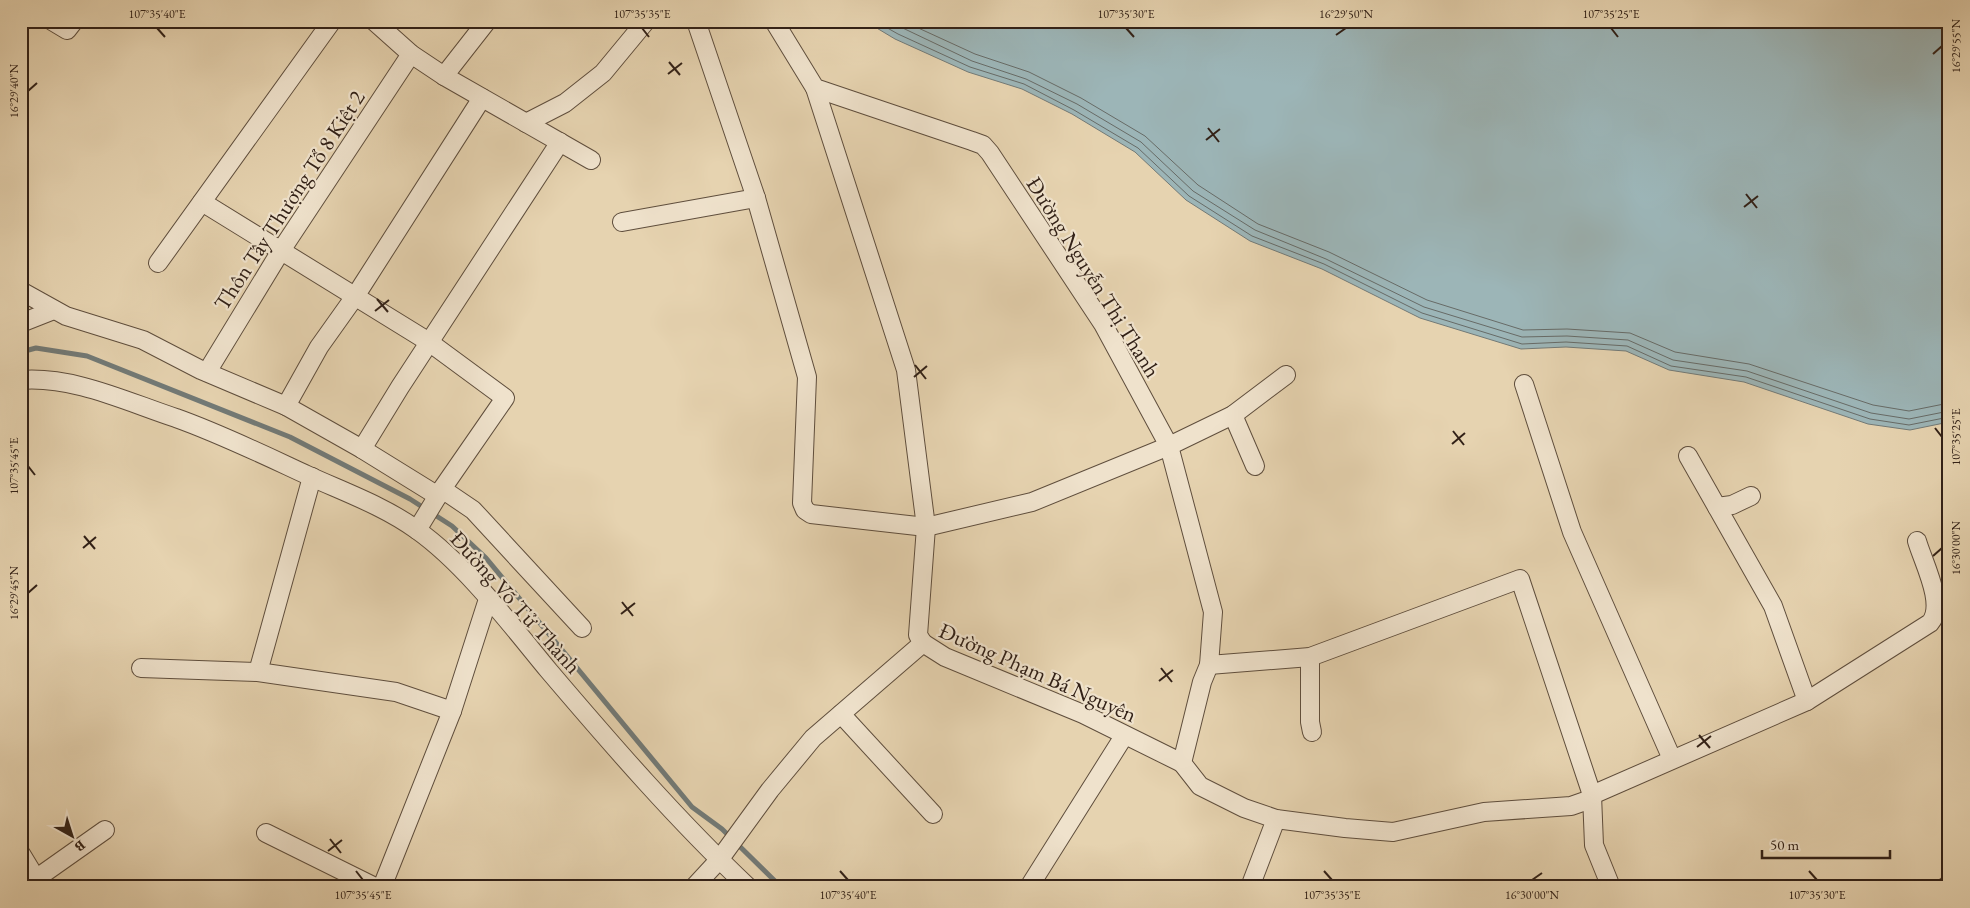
<svg xmlns="http://www.w3.org/2000/svg" width="1970" height="908" viewBox="0 0 1970 908" font-family="'EB Garamond',serif">
<rect width="100%" height="100%" fill="#e6d3b0"/>
<filter id="stains"><feTurbulence type="fractalNoise" baseFrequency=".004" numOctaves="4"/><feColorMatrix values="0 0 0 0 .2 0 0 0 0 .09 0 0 0 0 .02 0 0 0 .5 -.17"/></filter>
<radialGradient id="worn" r=".72"><stop offset=".6" stop-color="#630" stop-opacity="0"/><stop offset="1" stop-color="#630" stop-opacity=".3"/></radialGradient>
<path fill="#9cb5b7" stroke="#727a77" d="M865,21H1949V422L1910,430L1868,424L1744,382L1669,370L1626,351L1566,347L1521,349L1420,318L1322,269L1250,241L1186,200L1135,152L1072,114L1022,89L968,72L895,39Z"/>
<g fill="none" stroke-linecap="round" stroke-linejoin="round">
<g stroke="#676b67" stroke-width="1">
<path d="M875,21L898,34L970,67L1024,84L1074,110L1138,148L1189,196L1252,236L1324,264L1422,313L1522,344L1566,342L1627,346L1671,366L1746,377L1870,419L1909,425L1949,417"/>
<path d="M888,21L972,61L1026,79L1077,104L1141,142L1193,191L1255,230L1326,259L1424,307L1522,337L1567,336L1628,340L1673,360L1747,371L1871,413L1909,419L1949,411"/>
<path d="M903,21L975,54L1029,72L1081,98L1145,136L1198,185L1258,224L1329,252L1427,300L1523,330L1567,329L1630,333L1675,352L1749,364L1873,405L1909,411L1949,403"/>
</g>
<path stroke="#727a77" stroke-width="5" d="M21,352L36,348L87,356L290,437L410,499L452,526L486,558L692,807L722,829L781,887"/>
<defs>
<g id="minor">
<path d="M52,21L67,30L74,21"/>
<path d="M374,21L411,54L444,76L591,160"/>
<path d="M696,21L756,198L807,377L802,503L805,510L811,514L926,527L1032,502L1169,446L1233,415L1286,375"/>
<path d="M774,21L815,88L972,141L983,145L990,153L1103,324L1169,446L1213,612L1209,665L1310,657L1520,579L1592,795L1594,845L1611,887"/>
<path d="M444,76L487,21"/>
<path d="M815,88L906,370L926,527L918,635L923,643"/>
<path d="M526,123L565,103L603,73L646,21"/>
<path d="M202,202L429,342L505,398L442,489L417,530"/>
<path d="M622,222L756,198"/>
<path d="M158,263L332,21"/>
<path d="M21,291L66,316L143,340L201,370L286,406L362,449L438,496"/>
<path d="M21,323L54,310"/>
<path d="M207,372L282,249L411,54"/>
<path d="M21,380C74,376 127,402 176,418C221,434 264,455 307,475C344,492 384,506 417,530C465,564 511,625 549,671C612,745 677,820 748,887"/>
<path d="M1524,384L1572,532L1672,759"/>
<path d="M286,406L319,347L356,295L482,98"/>
<path d="M1233,415L1255,466"/>
<path d="M362,449L400,387L560,142"/>
<path d="M1688,456L1773,606L1807,701"/>
<path d="M442,489L473,510L582,628"/>
<path d="M1717,507L1732,505L1751,496"/>
<path d="M1310,657V722L1312,732"/>
<path d="M141,668L258,672L396,692L452,711"/>
<path d="M258,672L312,477"/>
<path d="M841,714L933,814"/>
<path d="M1182,763L1200,786L1244,808L1276,819L1345,828L1393,832L1484,812L1571,806L1591,799"/>
<path d="M1592,795L1807,701L1930,623C1946,605 1923,562 1917,541"/>
<path d="M266,833L375,887"/>
<path d="M21,854L41,887"/>
<path d="M37,878L105,830"/>
<path d="M382,887L452,711L488,599"/>
<path d="M694,887L719,860L770,790L813,738L923,643L945,657L1083,714L1182,763L1202,682L1209,665"/>
<path d="M1029,887L1124,736"/>
<path d="M1250,887L1276,819"/>
<path d="M1945,887L1949,885"/>
</g>
</defs>
<use href="#minor" stroke="#5f4e3d" stroke-width="20"/>
<use href="#minor" stroke="#efe2cc" stroke-width="18"/>
</g>
<path fill="none" stroke="#322117" stroke-width="2" d="M157,28L165,37M642,28L649,37M1126,28L1134,37M1611,28L1618,37M1336,35L1346,28M1933,54L1942,46M669,62L680,75M668,74L682,63M28,91L37,83M1208,128L1219,142M1206,140L1220,129M1746,194L1757,208M1744,207L1758,196M377,299L388,312M375,311L389,300M915,365L926,379M914,377L927,366M1935,428L1942,437M1453,431L1464,445M1452,444L1465,433M28,466L35,475M84,536L95,549M83,548L96,537M1933,556L1942,548M28,593L37,585M622,602L633,616M621,614L635,603M1161,668L1172,682M1159,681L1173,670M1699,735L1710,748M1697,747L1711,736M330,839L341,853M328,851L342,840M356,871L363,880M840,871L848,880M1324,871L1332,880M1809,871L1817,880M1532,880L1542,873"/>
<g text-anchor="middle" stroke-width="4.5" stroke-linejoin="round" paint-order="stroke">
<g font-size="22" fill="#322117" stroke="#efe2cc">
<text transform="translate(289 200) rotate(-57)" y="8">Thôn Tây Thượng Tổ 8 Kiệt 2</text>
<text transform="translate(1094 277) rotate(58)" y="8">Đường Nguyễn Thị Thanh</text>
<text transform="translate(516 602) rotate(48)" y="8">Đường Võ Tử Thành</text>
<text transform="translate(1038 672) rotate(24)" y="8">Đường Phạm Bá Nguyên</text>
</g>
</g>
<rect width="1970" height="908" fill="none" stroke="#e6d3b0" stroke-width="55"/>
<g transform="translate(72 836) rotate(141)" stroke="#efe2cc" stroke-width="4" paint-order="stroke">
<path d="M0-4L9 19L0 12L-9 19Z" fill="#322117"/>
<text y="-8" font-size="14" font-weight="bold" text-anchor="middle" fill="#322117">B</text>
</g>
<path d="M1762 850v8h128v-8" fill="none" stroke="#322117" stroke-width="2.5"/>
<text x="1770" y="850" font-size="15" fill="#322117" stroke="#efe2cc" stroke-width="4" paint-order="stroke">50 m</text>
<rect x="28" y="28" width="1914" height="852" fill="none" stroke="#322117" stroke-width="2"/>
<g font-size="12" text-anchor="middle" fill="#322117">
<text x="157" y="18">107°35'40"E</text>
<text x="642" y="18">107°35'35"E</text>
<text x="1126" y="18">107°35'30"E</text>
<text x="1346" y="18">16°29'50"N</text>
<text x="1611" y="18">107°35'25"E</text>
<text transform="translate(1956 46) rotate(-90)" y="4">16°29'55"N</text>
<text transform="translate(14 91) rotate(-90)" y="4">16°29'40"N</text>
<text transform="translate(1956 437) rotate(-90)" y="4">107°35'25"E</text>
<text transform="translate(14 466) rotate(-90)" y="4">107°35'45"E</text>
<text transform="translate(1956 548) rotate(-90)" y="4">16°30'00"N</text>
<text transform="translate(14 593) rotate(-90)" y="4">16°29'45"N</text>
<text x="363" y="899">107°35'45"E</text>
<text x="848" y="899">107°35'40"E</text>
<text x="1332" y="899">107°35'35"E</text>
<text x="1532" y="899">16°30'00"N</text>
<text x="1817" y="899">107°35'30"E</text>
</g>
<rect width="100%" height="100%" filter="url(#stains)"/>
<rect width="100%" height="100%" fill="url(#worn)"/>
</svg>
